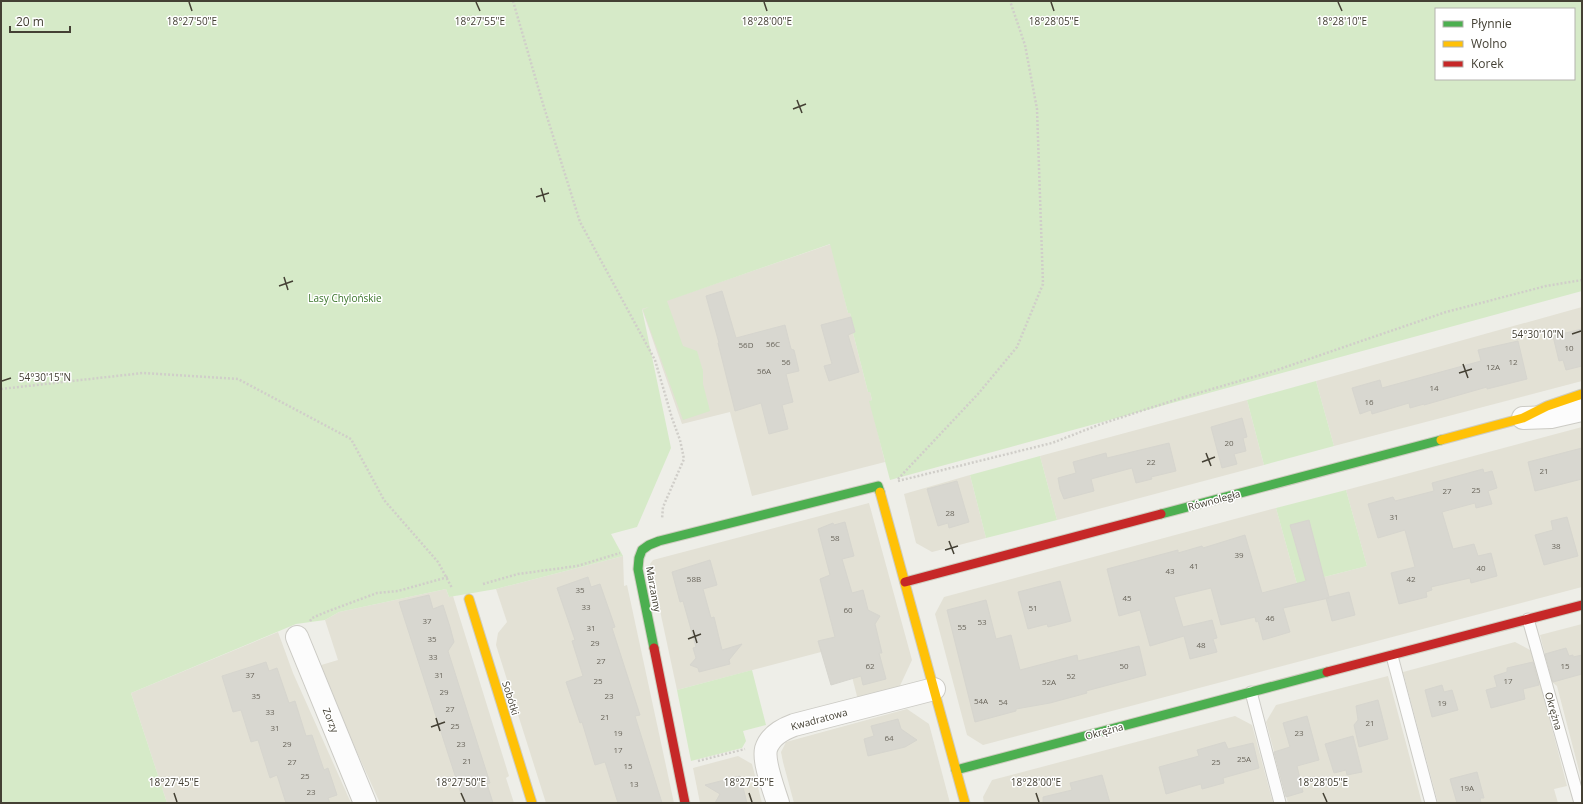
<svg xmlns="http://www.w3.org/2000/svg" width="1583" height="804" viewBox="0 0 1583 804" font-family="'Open Sans',sans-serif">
<rect width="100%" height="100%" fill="#eeeee8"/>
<g fill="#e3e1d5">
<path d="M831,244L848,313H850L855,332L853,333L868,392H870L872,400L870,401L885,462L752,496L730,412L682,424L642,309Z"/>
<path d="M1582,307V381L1334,446L1316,381Z"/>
<path d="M1247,400L1264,465L1057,520L1040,456Z"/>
<path d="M1582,427V587L983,745L967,735L935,614L944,597L1276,508L1297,584L1367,566L1346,490Z"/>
<path d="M970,475L986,538L932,552L916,543L904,494Z"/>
<path d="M869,503L912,660L898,690L858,700L844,646L677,690L650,564L653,560Z"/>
<path d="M623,556L624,586L627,585L674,803H546L496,645L498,633L507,622L496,589Z"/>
<path d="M446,589L449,597L453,596L509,776L506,778L514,803H380L318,666L338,660L325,620L339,612Z"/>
<path d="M1582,624V782L1557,686L1552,682L1540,635Z"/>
<path d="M278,632L293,673L351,803H167L131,693Z"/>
<path d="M1515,642L1532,651L1567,786L1554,789L1558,803H1438L1403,672Z"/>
<path d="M1388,676L1422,803H1288L1266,722L1276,705Z"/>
<path d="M907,709L929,724L950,803H794L783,762L781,752L786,742Z"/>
<path d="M1235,716L1252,725L1273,803H984L983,797L992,780Z"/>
<path d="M738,756L752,764L762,803H700L693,768Z"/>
</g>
<g fill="#d6eac8" fill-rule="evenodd">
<path d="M1,1H1582V291L890,480L869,401L872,400L870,392H868L853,333L855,332L850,313H848L830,244L667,301L683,346L697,351L703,371V384L710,411L683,420L643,310L649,307L642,309L671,448L637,527L611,534L623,556L496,589L449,597L446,589L339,612L325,620L296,624L131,693L167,803H1ZM1436,9H1574V79H1436Z"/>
<path d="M1316,381L1334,446L1264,465L1247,400Z"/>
<path d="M1040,456L1057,520L986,538L970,475Z"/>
<path d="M1346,490L1367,566L1297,584L1276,508Z"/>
<path d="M752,670L766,725L743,731L746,741L742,748L691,761L677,690Z"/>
</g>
<g fill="#d8d7d0" stroke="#d6d5ce">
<path d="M722,291L736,338L785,325L791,349L794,350L799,371L786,374L793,402L782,405L788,429L769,434L761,403L735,411L718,343H719L706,296Z"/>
<path d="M851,317L855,332L848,335L859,372L829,381L824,366L832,364L821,325Z"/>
<path d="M1582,329V366L1566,370L1563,360L1559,361L1553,336Z"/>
<path d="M1518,341L1527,379L1487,389V387L1424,405V404L1410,408L1409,403L1372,414L1371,410L1360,414L1352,388L1380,380L1382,388L1481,361L1478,350Z"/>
<path d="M1242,418L1247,437L1243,438L1246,451L1234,454L1237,464L1222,468L1211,427Z"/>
<path d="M1169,443L1176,471L1151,477L1152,479L1136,483L1132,468L1091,479L1094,491L1064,499L1060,489L1058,478L1076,473L1073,462L1106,453L1107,458Z"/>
<path d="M1582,448V479L1535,491L1528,462Z"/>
<path d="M1483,469L1484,473L1492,471L1497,488L1488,491L1492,504L1476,508L1475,503L1442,512L1453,549L1474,544L1478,556L1491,553L1497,576L1471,583L1470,578L1431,587L1432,590L1426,592L1427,597L1399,604L1391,573L1415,567L1405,530L1378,538L1368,504L1393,497L1395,501L1434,491L1432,483Z"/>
<path d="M957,481L969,522L949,528L948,523L938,526L927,489Z"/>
<path d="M1567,517L1578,556L1544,565L1535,535L1553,530L1551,521Z"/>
<path d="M1309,520L1329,597L1349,592L1355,615L1332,621L1326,598H1329L1283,608L1290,632L1263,640L1258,621L1256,622L1255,617L1221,625L1211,588L1174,597L1183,627L1212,620L1217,638L1213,639L1217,652L1190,659L1184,636L1150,646L1140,610L1119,616L1107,569L1178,550V553L1202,546L1203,548L1245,535L1262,593L1306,581L1290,525Z"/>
<path d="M845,522L854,556L842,559L852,593L863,590L868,610L880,616L875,624L882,653H879L886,679L863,685L861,676L831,685L818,641L835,637L820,579L830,575L818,529L833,523L834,525Z"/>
<path d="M710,560L717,585L703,589L711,618L714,617L722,650L742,644L729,660L730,664L699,672L698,668L690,665L696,658L693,648L696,647L683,601L680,602L672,572Z"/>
<path d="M588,577L591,587L600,584L615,627L612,628L640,715L635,716L662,803H618L605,762L595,765L582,722L580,723L566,682L583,676L572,641L575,640L557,588Z"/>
<path d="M1060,581L1071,621L1048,627L1047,624L1028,629L1018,592Z"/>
<path d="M429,595L433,609L443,605L450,627L454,642L448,651L490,783L487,784L493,803H464L399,602Z"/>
<path d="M986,600L996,639L1011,635L1020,670L1077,655L1078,661L1139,646L1146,675L1086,691L1087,693L1050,703L1016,709V711L975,722L947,610Z"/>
<path d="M1566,648L1569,656L1573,655V657L1582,655V674L1553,682L1545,654Z"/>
<path d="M266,662L269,671L277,668L289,703L295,701L306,736L312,735L324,770L328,768L337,795L328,798L330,803H286L277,775L270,778L258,740L251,742L241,710L233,712L222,676Z"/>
<path d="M1533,662L1539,685L1523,689L1525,699L1491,708L1486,690L1497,687L1494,676L1507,672V668Z"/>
<path d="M1442,685L1444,692L1452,690L1458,710L1432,717L1425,690Z"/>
<path d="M1378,700L1388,739L1359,747L1354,725L1358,720L1356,706Z"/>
<path d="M1307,716L1319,760L1297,766L1303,792L1286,797L1274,752L1290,747L1283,723Z"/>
<path d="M898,719L901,729L917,740L905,747L868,756L864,739L874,736L871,726Z"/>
<path d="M1353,736L1362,772L1347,775L1346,770L1334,773L1325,744Z"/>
<path d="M1225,742L1228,749L1253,743L1259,768L1223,778L1224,783L1202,789L1201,784L1166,794L1159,767L1199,756L1197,750Z"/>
<path d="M1477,772L1484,798H1480L1481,803H1457L1450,779Z"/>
<path d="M1102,775L1110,803H1043V797L1072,790L1070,783Z"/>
<path d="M740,776L747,803H715L720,794L705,785Z"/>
</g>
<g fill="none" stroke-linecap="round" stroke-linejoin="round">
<defs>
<g id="lane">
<path d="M1528,619L1580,803"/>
<path d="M1392,656L1431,803"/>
<path d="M1251,692L1280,803"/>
</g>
<g id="street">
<path d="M1523,418L1551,417L1582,410"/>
<path d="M297,637L365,803"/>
<path d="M778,803C774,790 763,762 766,749C770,736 783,729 794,725L934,689"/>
</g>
<g id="fast">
<path d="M1161,514L1441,440"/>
<path d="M654,648L638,569L639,558L642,550L649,545L659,541L878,486L880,492"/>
<path d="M956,770L1327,672"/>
</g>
<g id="slow">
<path d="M1441,440L1523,418L1547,406L1582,394"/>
<path d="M880,492L965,803"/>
<path d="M469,599L532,803"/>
</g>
<g id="jam">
<path d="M905,582L1161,514"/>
<path d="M654,648L685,803"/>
<path d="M1327,672L1582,605"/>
</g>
</defs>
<use href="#lane" stroke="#cccbc5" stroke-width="13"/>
<use href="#street" stroke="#cccbc5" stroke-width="24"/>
<use href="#fast" stroke="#ceccbf" stroke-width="11"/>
<use href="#slow" stroke="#ceccbf" stroke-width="11"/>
<use href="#jam" stroke="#ceccbf" stroke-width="11"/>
<g stroke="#d0cec9" stroke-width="2.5" stroke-dasharray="2 2" stroke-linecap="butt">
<path d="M513,1L543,104L580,222L655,360L672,418L680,440L684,459L663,507L662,519"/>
<path d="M1,389L143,373L238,379L351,439L384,500L438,562L452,588"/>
<path d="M898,479L978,394L1017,347L1043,284L1037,109L1025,45L1010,1"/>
<path d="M898,481L1052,443L1101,424L1181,398L1274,371L1446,312L1546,286L1582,280"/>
<path d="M483,584L518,574L577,566L620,553"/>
<path d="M310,621L312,618L326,612L377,593L398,591L448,577"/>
<path d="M698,761L745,749"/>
</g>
<use href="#lane" stroke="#fcfcfc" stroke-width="11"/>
<use href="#street" stroke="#fcfcfc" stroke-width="22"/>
<use href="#fast" stroke="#4caf50" stroke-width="9"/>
<use href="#slow" stroke="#ffc107" stroke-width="9"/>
<use href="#jam" stroke="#c62828" stroke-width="9"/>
</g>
<path fill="none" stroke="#444034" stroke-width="1.5" d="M189,2L192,11M476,2L480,11M764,2L767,11M1051,2L1054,11M1338,2L1342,11M797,100L802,113M793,109L806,104M541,188L545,202M536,197L549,193M284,277L288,290M279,286L293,281M1572,334L1581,331M1463,364L1468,378M1459,373L1472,369M2,381L11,378M1206,453L1211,466M1202,462L1215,457M949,541L954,554M945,550L958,546M693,630L697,643M688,639L701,634M436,718L440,731M431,727L445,722M174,793L177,802M461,793L465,802M749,793L752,802M1036,793L1039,802M1323,793L1327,802"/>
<g text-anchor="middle" stroke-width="3" stroke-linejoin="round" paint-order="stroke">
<g font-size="8" fill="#6a665c">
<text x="773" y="347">56C</text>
<text x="746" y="348">56D</text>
<text x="1569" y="351">10</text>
<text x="786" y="365">56</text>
<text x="1513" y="365">12</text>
<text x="1493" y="370">12A</text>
<text x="764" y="374">56A</text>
<text x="1434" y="391">14</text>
<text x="1369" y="405">16</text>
<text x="1229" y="446">20</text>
<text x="1151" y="465">22</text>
<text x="1544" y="474">21</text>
<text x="1476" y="493">25</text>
<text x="1447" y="494">27</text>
<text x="950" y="516">28</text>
<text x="1394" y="520">31</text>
<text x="835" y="541">58</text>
<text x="1556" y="549">38</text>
<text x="1239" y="558">39</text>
<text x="1194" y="569">41</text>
<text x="1481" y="571">40</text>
<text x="1170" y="574">43</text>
<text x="694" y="582">58B</text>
<text x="1411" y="582">42</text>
<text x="580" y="593">35</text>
<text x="1127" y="601">45</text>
<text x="586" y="610">33</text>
<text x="1033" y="611">51</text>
<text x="848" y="613">60</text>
<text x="1270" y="621">46</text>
<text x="427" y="624">37</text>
<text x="982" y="625">53</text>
<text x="962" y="630">55</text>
<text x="591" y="631">31</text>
<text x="432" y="642">35</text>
<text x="595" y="646">29</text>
<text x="1201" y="648">48</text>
<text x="433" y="660">33</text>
<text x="601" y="664">27</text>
<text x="870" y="669">62</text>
<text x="1124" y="669">50</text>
<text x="1565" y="669">15</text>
<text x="250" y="678">37</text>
<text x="439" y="678">31</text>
<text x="1071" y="679">52</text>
<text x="598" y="684">25</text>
<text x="1508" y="684">17</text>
<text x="1049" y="685">52A</text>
<text x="444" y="695">29</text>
<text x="256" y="699">35</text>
<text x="609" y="699">23</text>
<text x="981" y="704">54A</text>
<text x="1003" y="705">54</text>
<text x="1442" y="706">19</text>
<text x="450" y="712">27</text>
<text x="270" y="715">33</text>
<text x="605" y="720">21</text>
<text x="1370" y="726">21</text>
<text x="455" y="729">25</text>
<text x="275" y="731">31</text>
<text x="618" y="736">19</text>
<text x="1299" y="736">23</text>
<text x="889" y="741">64</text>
<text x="287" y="747">29</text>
<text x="461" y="747">23</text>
<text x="618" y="753">17</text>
<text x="1244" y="762">25A</text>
<text x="467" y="764">21</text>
<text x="292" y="765">27</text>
<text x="1216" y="765">25</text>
<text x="628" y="769">15</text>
<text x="305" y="779">25</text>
<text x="634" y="787">13</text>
<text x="1467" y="791">19A</text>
<text x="311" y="795">23</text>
</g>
<g font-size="10" fill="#397429" stroke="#fff">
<text x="345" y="302">Lasy Chylońskie</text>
</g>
<g font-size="10" fill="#444034" stroke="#fff">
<text transform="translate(1214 500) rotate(-15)" y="4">Równoległa</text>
<text transform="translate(654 589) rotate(80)" y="4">Marzanny</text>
<text transform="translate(511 698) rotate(73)" y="4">Sobótki</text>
<text transform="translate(1554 711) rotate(74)" y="4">Okrężna</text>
<text transform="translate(819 719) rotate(-15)" y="4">Kwadratowa</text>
<text transform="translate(331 720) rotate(68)" y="4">Zorzy</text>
<text transform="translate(1104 731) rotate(-15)" y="4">Okrężna</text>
</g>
</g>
<g font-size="10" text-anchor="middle" fill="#444034" stroke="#fff" stroke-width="3" stroke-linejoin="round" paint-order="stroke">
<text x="1054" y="25">18°28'05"E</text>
<text x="1342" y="25">18°28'10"E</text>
<text x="192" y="25">18°27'50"E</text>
<text x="480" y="25">18°27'55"E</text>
<text x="767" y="25">18°28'00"E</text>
<text x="1538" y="338">54°30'10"N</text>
<text x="45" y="381">54°30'15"N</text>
<text x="174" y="786">18°27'45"E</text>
<text x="461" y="786">18°27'50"E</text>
<text x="749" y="786">18°27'55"E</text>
<text x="1036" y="786">18°28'00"E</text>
<text x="1323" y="786">18°28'05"E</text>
</g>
<rect width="1583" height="804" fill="none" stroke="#444034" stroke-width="4"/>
<rect x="1435" y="8" width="140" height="72" fill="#ffffff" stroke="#b4b3ae"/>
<rect x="1443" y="21" width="20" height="6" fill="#4caf50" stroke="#b4b3ae"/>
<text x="1471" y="28" font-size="12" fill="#444034">Płynnie</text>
<rect x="1443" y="41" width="20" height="6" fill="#ffc107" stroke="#b4b3ae"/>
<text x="1471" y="48" font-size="12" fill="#444034">Wolno</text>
<rect x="1443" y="61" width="20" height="6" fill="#c62828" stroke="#b4b3ae"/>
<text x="1471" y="68" font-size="12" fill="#444034">Korek</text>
<path d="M10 26v6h60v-6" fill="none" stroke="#444034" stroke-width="2"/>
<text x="16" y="26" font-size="12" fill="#444034" stroke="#ffffff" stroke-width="3" paint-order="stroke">20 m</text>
</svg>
